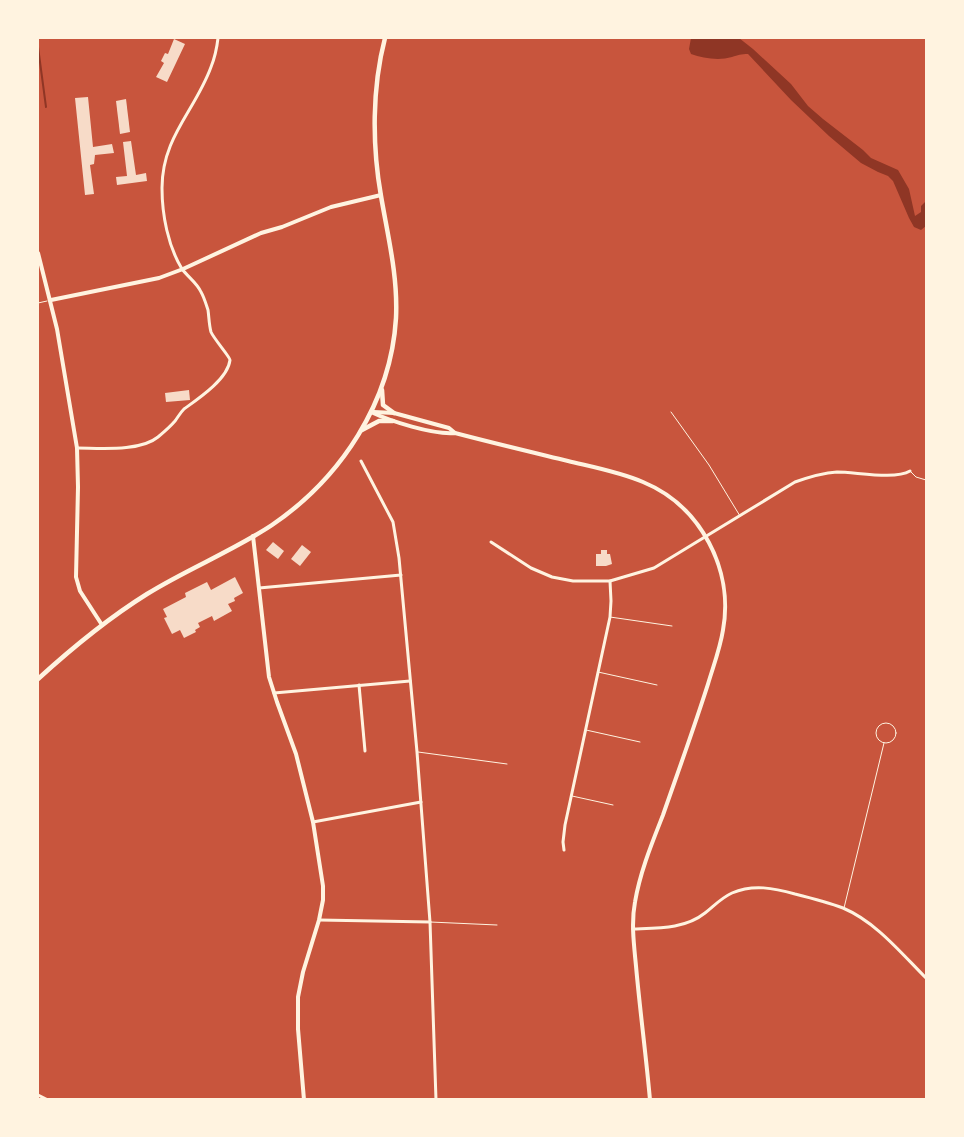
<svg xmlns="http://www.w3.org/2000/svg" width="964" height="1137" viewBox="0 0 964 1137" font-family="'Source Sans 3',sans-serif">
<rect width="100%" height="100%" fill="#c8553d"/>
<path fill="#8f3625" d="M691,38H739L753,49L791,84L808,106L823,119L863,150L871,158L898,170L909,189L915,216L921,212V206L926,201V226L921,230L914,227L909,218L893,181L888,176L878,172L861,163L829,136L791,100L748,54C741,54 738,55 732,57C718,61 703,58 691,54L689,49Z"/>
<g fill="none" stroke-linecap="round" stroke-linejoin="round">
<path stroke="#8f3625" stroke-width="2" d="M38,47L46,107"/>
</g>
<g fill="#f7dbc8">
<path d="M174,39L185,44L167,82L156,77L164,63L161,61L165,53L168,54Z"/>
<path d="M88,97L93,147L112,144L114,153L95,155L94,164L90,165L94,194L85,195L75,98Z"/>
<path d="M126,99L130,132L120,134L116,101Z"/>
<path d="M131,141L136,175L146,173L147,181L117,185L116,177L127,176L123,142Z"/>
<path d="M189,390L190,400L166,402L165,393Z"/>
<path d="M273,542L284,551L278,559L266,550Z"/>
<path d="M302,545L311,552L300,566L291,559Z"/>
<path d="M601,550H607V554H610L612,564L606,566H596V554H601Z"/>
<path d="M235,577L243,593L234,598L235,601L228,604L232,611L214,621L212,616L198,623L200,627L195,630L196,632L184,638L180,630L172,634L164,618L167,617L163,609L186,597L185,593L207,582L211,590Z"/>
</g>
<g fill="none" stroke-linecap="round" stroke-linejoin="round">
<g stroke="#fff3e0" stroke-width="1">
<path d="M38,303L47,301"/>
<path d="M671,412L709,465L740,516"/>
<path d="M911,472L916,477L926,480"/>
<path d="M610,617L672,626"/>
<path d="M598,672L657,685"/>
<circle cx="886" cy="733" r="10"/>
<path d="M586,730L640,742"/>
<path d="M418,752L507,764"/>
<path d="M572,796L613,805"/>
<path d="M844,908L884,743"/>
<path d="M430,922L497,925"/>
</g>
<g stroke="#fff3e0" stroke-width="3">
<path d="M77,448C99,448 140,452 158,437C164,432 170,427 175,421C178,417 180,413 184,409C198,399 228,379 230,360C230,357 214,339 211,332C209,325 209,317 208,310C206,304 204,297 201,292C197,283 188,277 182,269C168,246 162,215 162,188C162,137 195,111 211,67C215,57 217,47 218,38"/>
<path d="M361,461L393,522L399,558L417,752L430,922L436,1100"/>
<path d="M491,542L531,568L552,577L573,581H610L654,568L795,482C809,477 822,473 837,472C856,472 895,480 910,471"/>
<path d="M259,588L401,575"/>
<path d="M359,685L365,751"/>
<path d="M274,693L410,681"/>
<path d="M313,822L421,802"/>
<path d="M564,850L563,842L565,825L610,617L611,601L610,581"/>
<path d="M319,920L430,922"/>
<path d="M633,929C658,928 685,929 705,913C714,906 721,898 732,893C753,884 774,888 795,894C811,898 827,902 843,908C876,922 901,953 926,978"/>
<path d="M38,1095L48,1100"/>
</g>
<g stroke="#fff3e0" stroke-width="4">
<path d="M38,253L57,329L77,448L78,487L76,577L80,591L102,625"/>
<path d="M51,300L159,278L183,269L261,233L282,227L331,207L381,195"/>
<path d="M371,412C390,421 433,435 455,433C493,443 531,452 568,461C593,467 620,472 643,482C701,506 734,570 723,630C720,649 713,667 708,684C694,728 678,772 663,815C652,843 640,872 635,902C631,923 634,945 636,966C640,1011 646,1055 650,1100"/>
<path d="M374,412L394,413L449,428L455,433"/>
<path d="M253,536L269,677L277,702L296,754L313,822L323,886V900L319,920L303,972L298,997V1029L304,1100"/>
</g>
<g stroke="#fff3e0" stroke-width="4.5">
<path d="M382,390L383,405L394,413"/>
<path d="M362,430L379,421H393"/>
<path d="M38,679C72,648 107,619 147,594C187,569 233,551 272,525C341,478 391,402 396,318C398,276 388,237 381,196C372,145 372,88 385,38"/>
</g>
</g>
<rect width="964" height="1137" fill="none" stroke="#fff3e0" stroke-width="78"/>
</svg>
